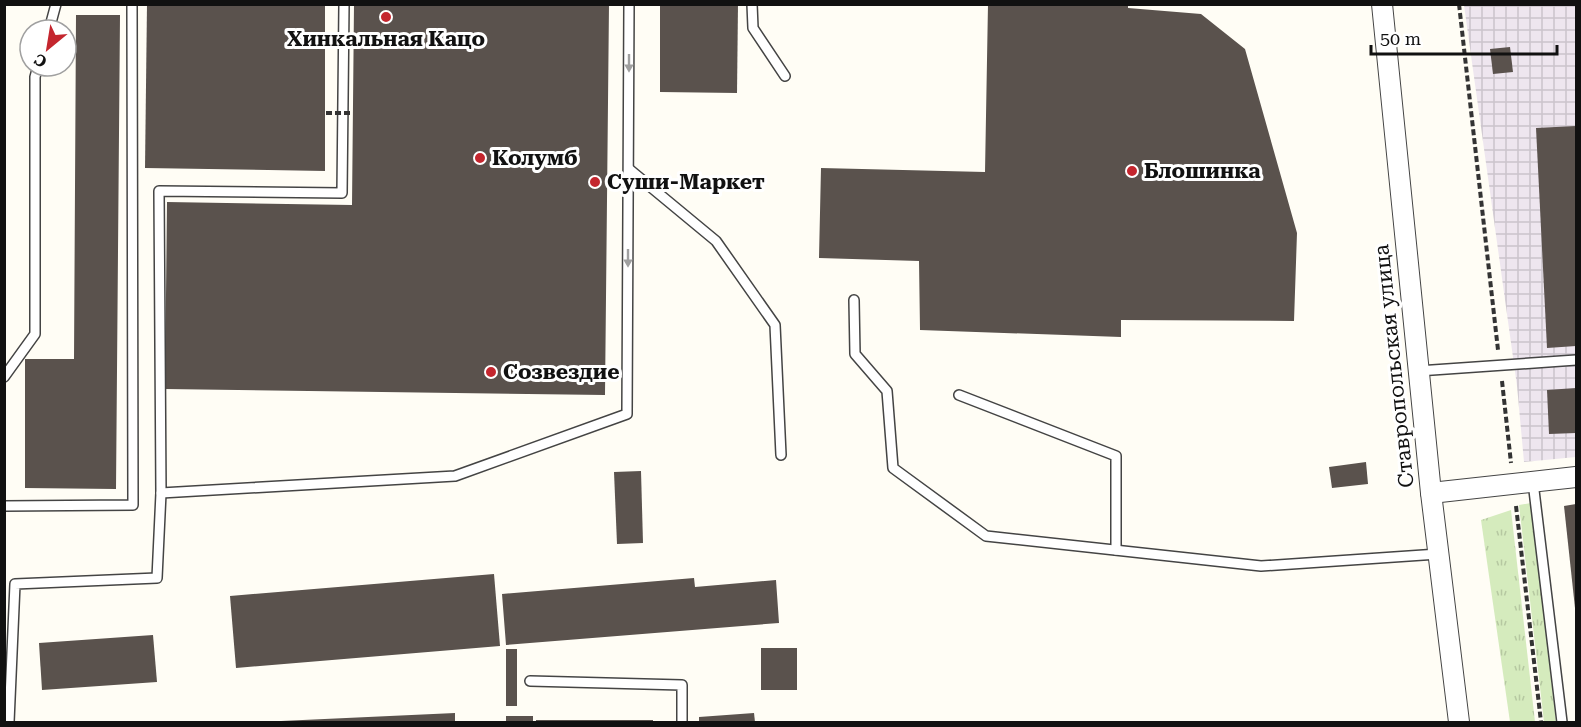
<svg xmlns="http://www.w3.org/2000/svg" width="1581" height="727" viewBox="0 0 1581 727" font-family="'Roboto Serif',serif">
<defs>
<pattern id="industrial-grid" width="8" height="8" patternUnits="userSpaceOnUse" patternTransform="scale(1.5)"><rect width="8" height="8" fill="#eee6ef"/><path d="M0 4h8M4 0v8" fill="none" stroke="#cbc4cc"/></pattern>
<pattern id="grass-tufts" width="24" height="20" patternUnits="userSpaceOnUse" patternTransform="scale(1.5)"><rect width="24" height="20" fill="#d5ebbd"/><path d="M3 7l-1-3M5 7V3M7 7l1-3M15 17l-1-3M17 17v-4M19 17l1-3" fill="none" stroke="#b6c8a1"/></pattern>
</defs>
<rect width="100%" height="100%" fill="#fffdf5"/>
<path fill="url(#industrial-grid)" d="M1464,5H1576V457L1524,462L1517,386Z"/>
<g fill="url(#grass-tufts)">
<path d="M1531,503L1556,722H1544L1519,505Z"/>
<path d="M1511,510L1535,722H1510L1481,520Z"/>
</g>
<g fill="#5a524d">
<path d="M147,4H325V171L145,168Z"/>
<path d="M354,4H609L605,395L165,389L167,202L352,205Z"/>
<path d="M660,4H738L737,93L660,92Z"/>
<path d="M988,4H1128V8L1201,14L1245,49L1297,233L1294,321L1121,320V337L920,330L919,261L819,258L821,168L985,172Z"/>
<path d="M76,15H120L116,489L25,488V359H74Z"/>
<path d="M1510,47L1513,72L1493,74L1490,49Z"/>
<path d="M1576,126V346L1547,348L1536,128Z"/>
<path d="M1576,388V433L1549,434L1547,390Z"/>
<path d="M1366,462L1368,484L1332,488L1329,467Z"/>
<path d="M641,471L643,543L617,544L614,472Z"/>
<path d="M1576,504V608H1575L1564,506Z"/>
<path d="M494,574L500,646L236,668L230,596Z"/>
<path d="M694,578L695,587L776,580L779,623L506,645L502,594Z"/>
<path d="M153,635L157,682L42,690L39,643Z"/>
<rect x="761" y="648" width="36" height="42"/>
<rect x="506" y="649" width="11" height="57"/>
<path d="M455,713V722H281V721Z"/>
<path d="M754,713L755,722H699V717Z"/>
<rect x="506" y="716" width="27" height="6"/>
<rect x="536" y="720" width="117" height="2"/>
</g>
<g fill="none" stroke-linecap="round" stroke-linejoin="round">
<defs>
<g id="lane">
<path d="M344,4L342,193L159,191L161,493L455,476L627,414L629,4"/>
<path d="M752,4L753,28L785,76"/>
<path d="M49,30L56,4"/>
<path d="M629,169L716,241L775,325L781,455"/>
<path d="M854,300L855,354L887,391L893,468L986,536L1261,566L1438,554"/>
<path d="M1418,371L1576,360"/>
<path d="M4,377L35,334V77L38,66"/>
<path d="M959,395L1116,456V550"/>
<path d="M1533,482L1562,722"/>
<path d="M4,506L133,505L132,4"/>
<path d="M530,681L682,685V722"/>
<path d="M9,722L15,584L157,578L161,493"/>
</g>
<g id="street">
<path d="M1382,4L1431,493L1459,722"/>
<path d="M1431,493L1576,477"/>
</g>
</defs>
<use href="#lane" stroke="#444" stroke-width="12"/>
<use href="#street" stroke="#444" stroke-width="22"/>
<g stroke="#333" stroke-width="4" stroke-dasharray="6 3" stroke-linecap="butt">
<path d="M1459,4L1498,350"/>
<path d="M1502,381L1511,463"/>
<path d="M1516,506L1541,722"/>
</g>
<use href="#lane" stroke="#fff" stroke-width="9"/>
<use href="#street" stroke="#fff" stroke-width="20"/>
<path stroke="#333" stroke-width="4" stroke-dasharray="6 3" stroke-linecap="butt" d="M326,113H353"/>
</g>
<defs><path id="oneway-solid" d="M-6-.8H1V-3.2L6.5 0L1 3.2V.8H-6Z" transform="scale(1.5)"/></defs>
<g fill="#a0a0a0">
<use href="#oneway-solid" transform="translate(629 63) rotate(90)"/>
<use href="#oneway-solid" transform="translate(628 258) rotate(90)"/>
</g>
<g fill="#c4262e" stroke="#fff" stroke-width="2">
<circle cx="386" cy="17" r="6"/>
<circle cx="480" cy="158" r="6"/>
<circle cx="1132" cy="171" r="6"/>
<circle cx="595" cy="182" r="6"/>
<circle cx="491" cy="372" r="6"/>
</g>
<g text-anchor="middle" stroke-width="6" stroke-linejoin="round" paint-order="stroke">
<g font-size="21" font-weight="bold" fill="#111" stroke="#fff" text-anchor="start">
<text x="386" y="46" text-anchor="middle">Хинкальная Кацо</text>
<text x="492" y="165">Колумб</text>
<text x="1144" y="178">Блошинка</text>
<text x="607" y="189">Суши-Маркет</text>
<text x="503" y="379">Созвездие</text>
</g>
<g font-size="21" fill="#111" stroke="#fff">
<text transform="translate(1394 366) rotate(-96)" y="7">Ставропольская улица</text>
</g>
</g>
<rect width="1581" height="727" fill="none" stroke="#111111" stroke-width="12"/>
<g transform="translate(48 48) rotate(210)"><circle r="28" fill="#ffffff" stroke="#a0a0a0" stroke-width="1.5"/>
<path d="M0-4.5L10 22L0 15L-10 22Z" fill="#c4262e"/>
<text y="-9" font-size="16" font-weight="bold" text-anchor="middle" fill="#111111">С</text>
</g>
<path d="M1371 45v9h186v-9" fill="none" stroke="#111111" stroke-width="3"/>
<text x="1380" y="45" font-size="18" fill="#111111" stroke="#ffffff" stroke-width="4.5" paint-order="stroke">50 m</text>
</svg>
